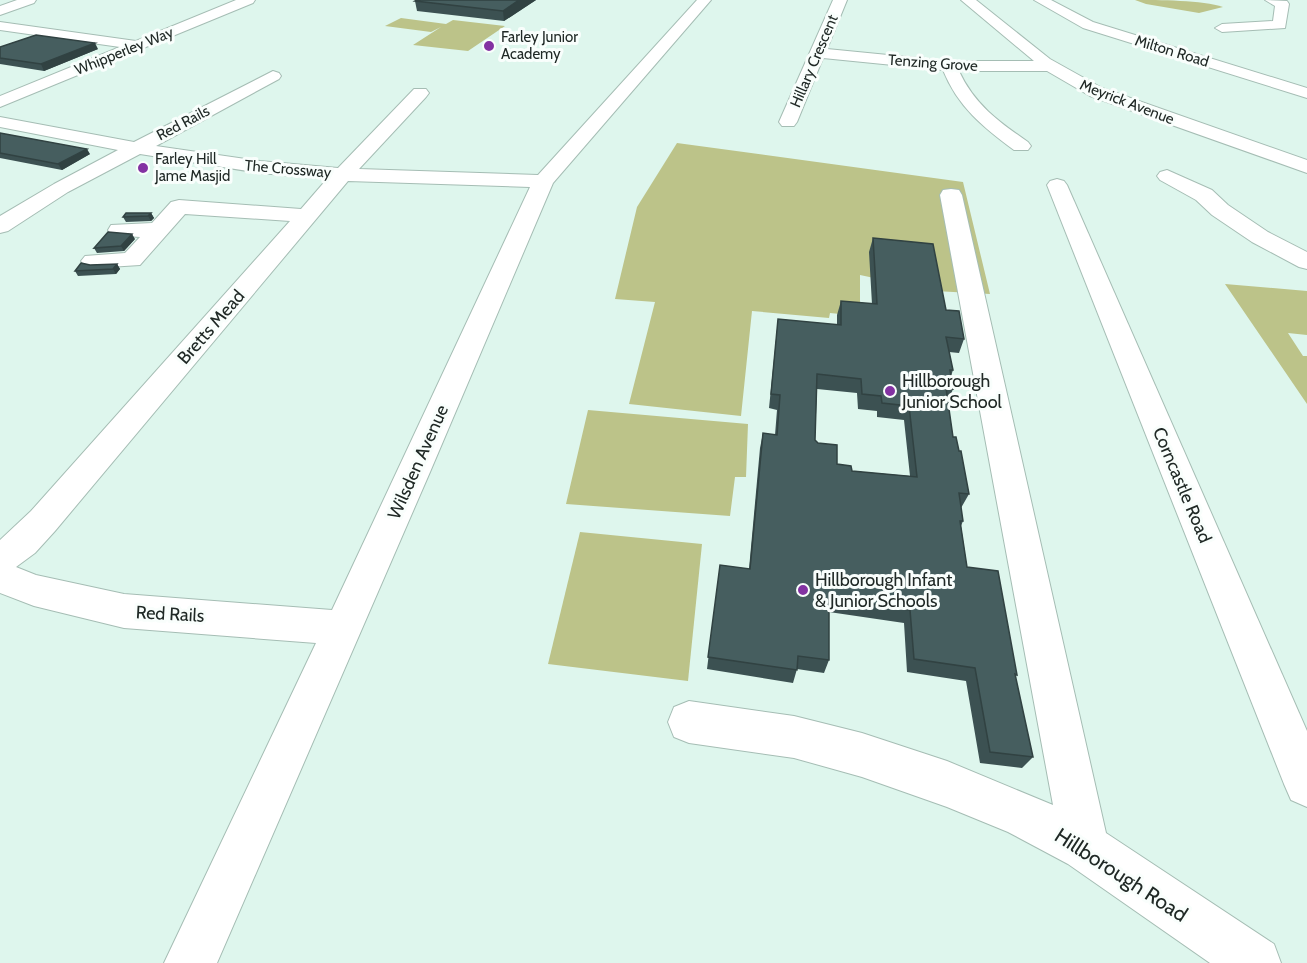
<svg xmlns="http://www.w3.org/2000/svg" width="1307" height="963" viewBox="0 0 1307 963" font-family="Cabin,sans-serif">
<rect width="100%" height="100%" fill="#def6ed"/>
<g fill="#bcc389">
<path d="M1135,0C1158,0 1203,0 1223,7L1199,13L1146,4Z"/>
<path d="M401,18L446,24L453,20L505,26L468,51L413,45L441,27L431,32L385,26Z"/>
<path d="M677,143L963,182L990,294L935,291L860,275V316L830,313L829,318L752,311L741,416L629,404L655,302L615,299L637,207Z"/>
<path d="M1225,284L1307,291V335L1288,333L1303,356H1307V404Z"/>
<path d="M588,410L748,424L746,477H735L730,516L566,504Z"/>
<path d="M580,532L702,544L688,681L548,664Z"/>
</g>
<g fill="none" stroke-linecap="round" stroke-linejoin="round">
<defs>
<g id="minor">
<path d="M17,0H36L34,3L0,15V6Z"/>
<path d="M236,0H255L253,3L0,107V96L120,47L0,30V22L136,41Z"/>
<path d="M697,0H711L553,183L430,472L217,963H164L316,643L124,628L34,606L0,593V540L31,511L290,221L185,214L140,265L93,268L85,266L81,261L85,256L125,253L140,237L111,235L108,230L111,225L152,223L171,202L179,200L301,209L327,179L260,173L140,154L68,192L8,231L0,233V216L54,184L118,150L0,127V117L134,142L273,71L279,73L281,76L279,79L156,146L260,161L338,168L414,89H426L429,93L426,97L359,169L538,175ZM348,181L530,187L332,610L124,594L36,575L16,567L35,553L55,531Z"/>
<path d="M833,0H847L827,49L949,61H1034L961,0H976L1050,59L1102,88L1307,160V173L1090,96L1047,71H959C974,104 999,122 1028,142L1031,146L1028,150H1014C983,127 958,107 943,70L823,58L797,122L794,126H782L779,122Z"/>
<path d="M1034,0H1051L1093,22L1307,88V98L1083,28Z"/>
<path d="M1265,0L1287,1L1289,4L1285,28L1222,32L1215,28L1222,24L1273,21L1275,6Z"/>
<path d="M1167,170L1212,190L1228,205L1268,232L1307,252V269L1299,267L1252,242L1212,215L1196,200L1160,180L1157,176L1160,172Z"/>
<path d="M1057,179L1064,181L1067,185L1307,731V807L1291,800L1284,784L1047,185L1050,181Z"/>
<path d="M951,189L959,190L962,195L1106,833L1274,944L1281,963H1210L1068,864L1008,832L947,807L862,777L794,758L689,743L674,737L668,722L674,707L689,701L794,716L862,733L947,761L1053,805L940,195L943,190Z"/>
</g>
</defs>
<use href="#minor" stroke="#a5bdb4" stroke-width="2"/>
<use href="#minor" fill="#fff" fill-rule="evenodd"/>
</g>
<g fill="#3c5152" fill-rule="evenodd">
<path d="M417,0H536L504,21L417,11L415,1Z"/>
<path d="M0,47L98,49L44,71L0,64Z"/>
<path d="M0,133L90,154L62,170L0,158Z"/>
<path d="M151,213L154,218L151,221L126,222L123,217Z"/>
<path d="M873,238L946,310L964,339L959,353L949,352L953,370L951,376L953,389L948,402L953,437L959,451L969,494L961,508L963,521L961,526L967,567L1017,675L1015,677L1033,757L1022,768L980,763L966,681L907,672L904,623L829,612V660L824,673L797,669L793,683L707,669L720,565L749,569L760,448L763,433L775,435L777,410L769,408L778,319L837,325V315L841,301L872,304L869,252ZM817,389L857,393L858,409L877,411V417L904,420L910,476L852,471L837,464L815,440Z"/>
<path d="M135,239L124,251L97,253L94,248Z"/>
<path d="M117,264L120,269L116,274L78,276L75,271L90,265Z"/>
</g>
<g fill="#314242">
<path d="M519,0H536L504,21L503,11Z"/>
<path d="M95,43L98,49L44,71L41,64Z"/>
<path d="M87,149L90,154L62,170L58,164Z"/>
<path d="M151,213L154,218L151,221L148,216Z"/>
<path d="M132,234L135,239L124,251L121,246Z"/>
<path d="M117,264L120,269L116,274L113,269Z"/>
</g>
<g fill="#465e5f" stroke="#314242" stroke-width="1.5" fill-rule="evenodd">
<path d="M417,0H519L503,11L415,1Z"/>
<path d="M36,35L95,43L41,64L0,58V47Z"/>
<path d="M0,133L87,149L58,164L0,153Z"/>
<path d="M126,213H151L148,216L123,217Z"/>
<path d="M108,232L132,234L121,246L94,248Z"/>
<path d="M873,238L933,244L946,310L959,311L964,339L946,337L953,370H950L953,389L946,388L953,437H956L959,451H961L969,494L959,493L963,521H960L967,567L998,571L1017,675L1015,674L1033,757L990,752L975,668L914,659L910,610L829,598V660L798,656L797,670L708,657L720,565L750,569L763,433L777,435L780,395L771,394L778,319L841,325V301L877,304ZM817,374L861,379L862,394L881,396L882,403L909,406L917,477L852,471L851,466L837,464V445L818,443L815,440Z"/>
<path d="M81,263L90,265L117,264L113,269L75,271Z"/>
</g>
<g fill="#8332a2" stroke="#f9fefc" stroke-width="2">
<circle cx="489" cy="46" r="6"/>
<circle cx="143" cy="168" r="6"/>
<circle cx="890" cy="391" r="6"/>
<circle cx="803" cy="590" r="6"/>
</g>
<g text-anchor="middle" stroke-width="6" stroke-linejoin="round" paint-order="stroke">
<g font-size="15" fill="#202926" stroke="#f9fefc" text-anchor="start">
<text x="501" y="42">Farley Junior<tspan x="501" dy="17">Academy</tspan></text>
<text x="155" y="164">Farley Hill<tspan x="155" dy="17">Jame Masjid</tspan></text>
</g>
<g font-size="15" fill="#202926" stroke="#f9fefc">
<text transform="translate(124 51) rotate(-22)" y="5">Whipperley Way</text>
<text transform="translate(1172 51) rotate(17)" y="5">Milton Road</text>
<text transform="translate(814 61) rotate(-67)" y="5">Hillary Crescent</text>
<text transform="translate(933 63) rotate(4)" y="5">Tenzing Grove</text>
<text transform="translate(1127 102) rotate(21)" y="5">Meyrick Avenue</text>
<text transform="translate(183 123) rotate(-28)" y="5">Red Rails</text>
<text transform="translate(288 169) rotate(5)" y="5">The Crossway</text>
</g>
<g font-size="18" fill="#202926" stroke="#f9fefc">
<text transform="translate(211 327) rotate(-49)" y="6">Bretts Mead</text>
<text transform="translate(418 462) rotate(-66)" y="6">Wilsden Avenue</text>
<text transform="translate(1182 485) rotate(67)" y="6">Corncastle Road</text>
<text transform="translate(170 614) rotate(3)" y="6">Red Rails</text>
</g>
<g font-size="18" fill="#202926" stroke="#f9fefc" text-anchor="start">
<text x="902" y="387">Hillborough<tspan x="902" dy="21">Junior School</tspan></text>
<text x="815" y="586">Hillborough Infant<tspan x="815" dy="21">&amp; Junior Schools</tspan></text>
</g>
<g font-size="21" fill="#202926" stroke="#f9fefc">
<text transform="translate(1121 875) rotate(33)" y="7">Hillborough Road</text>
</g>
</g>
</svg>
